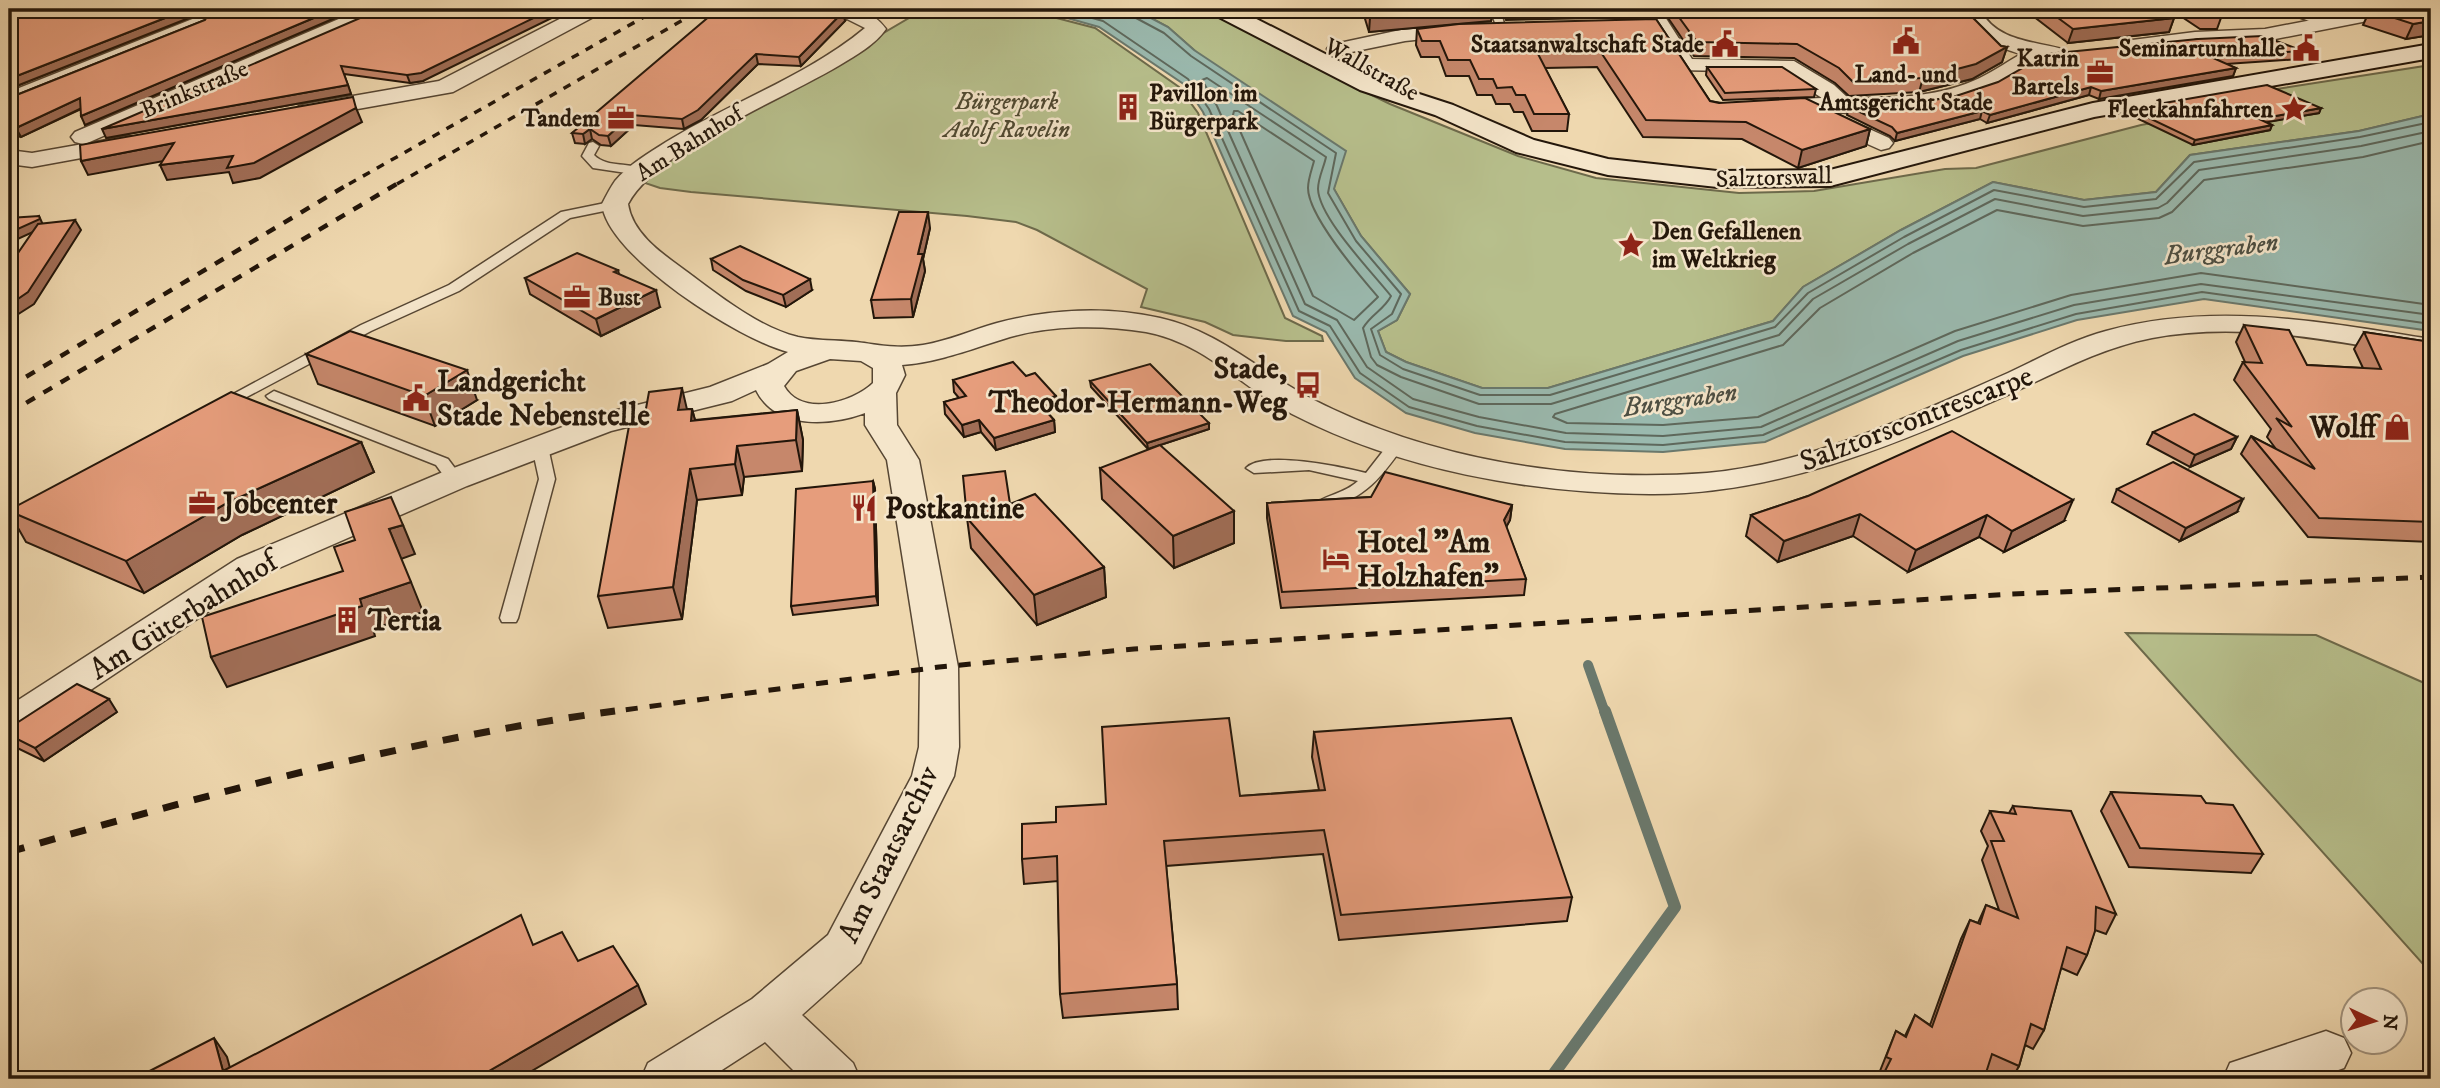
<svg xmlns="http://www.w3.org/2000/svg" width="2440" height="1088" viewBox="0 0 2440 1088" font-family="'IM FELL DW Pica',serif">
<rect width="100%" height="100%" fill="#efd8af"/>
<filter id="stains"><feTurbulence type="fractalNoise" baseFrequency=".00286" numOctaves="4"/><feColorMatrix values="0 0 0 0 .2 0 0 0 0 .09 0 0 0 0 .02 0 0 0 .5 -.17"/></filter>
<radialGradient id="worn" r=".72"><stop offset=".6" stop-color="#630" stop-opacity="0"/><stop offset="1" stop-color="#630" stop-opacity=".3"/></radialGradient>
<g fill="#b7bf8c" stroke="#6d6a4b" stroke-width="2">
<path d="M951,9H1022L1095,28L1179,87L1198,113L1285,318L1322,336L1323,341H1286L1233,335L1205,322L1141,307L1147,289L1037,230L1016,222L967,216L691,192L660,188L642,182L679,153L921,11Z"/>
<path d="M1134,9H1204L1225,16L1300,60L1390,104L1518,156L1596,178L1739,193L1814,191L1945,169L1976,168L2141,125L2285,98L2270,90L2431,65V114L2359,131L2190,155L2156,192L2084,200L1993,182L1901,230L1803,287L1773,321L1548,388H1482L1406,362L1386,352L1378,331L1397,320L1410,294L1361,236L1334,189L1194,50L1168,27Z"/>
<path d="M2126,633L2316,635L2431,686V973Z"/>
</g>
<path fill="#9ab9ae" stroke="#6a786c" stroke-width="2" d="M1035,9H1134L1168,27L1194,50L1346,151L1334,189L1361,236L1410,294L1397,320L1378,331L1386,352L1406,362L1482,388H1548L1773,321L1803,287L1901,230L1993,182L2084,200L2156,192L2190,155L2359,131L2431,114V331L2204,299L2077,320L1963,356L1765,442L1663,452L1565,449L1475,433L1406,413L1355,378L1326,332L1293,316L1203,112L1185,85L1099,27Z"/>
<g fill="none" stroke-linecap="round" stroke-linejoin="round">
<g stroke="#5e685c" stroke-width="2">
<path d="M1060,9L1103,21L1188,79L1209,109L1299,311L1330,326L1360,373L1409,407L1477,426L1565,442L1663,445L1763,435L1961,350L2076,314L2202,292L2431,324"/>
<path d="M1133,9L1136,18L1164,33L1191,56L1336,153L1328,193L1356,241L1401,294L1392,314L1371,329L1380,355L1403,369L1480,395H1550L1775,327L1808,293L1904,237L1994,190L2084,207L2156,199L2194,162L2360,137L2431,122"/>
<path d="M1234,111H1238L1314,161C1312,169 1308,179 1308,188C1308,216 1359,275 1378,297L1354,320L1313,296L1233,115Z"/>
<path d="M2431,131L2361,146L2199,170L2167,203L2158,208L2083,216L1995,199L1908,244L1813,299L1779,335L1551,404H1479L1401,377L1377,365L1371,357L1363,328C1371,314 1384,310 1391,296C1372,272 1319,218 1318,189C1318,178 1324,167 1326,157L1207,78L1202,80L1217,106L1305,304L1337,320L1367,367L1413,399L1479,417L1566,433L1663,436L1761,427L1958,341L2074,305L2201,284L2431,315"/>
<path d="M2431,141L2363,157L2204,180L2172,212L2159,218L2083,226L1997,210L1913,253L1820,308L1783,345L1555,414L1553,417L1567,423L1663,425L1758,417L1955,331L2071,295L2201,273L2431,305"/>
</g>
<path stroke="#6a786c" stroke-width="10" d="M1588,665L1605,713"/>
<path stroke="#6a786c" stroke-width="12" d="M1550,1079L1675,907L1605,711"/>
<defs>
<g id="service">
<path d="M867,9L875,11L865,19H857V15Z"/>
<path d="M1490,9H1500L1506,31H1498Z"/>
<path d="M2278,9H2292L2331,24L2322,26Z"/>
<path d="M593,142L599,146L594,155C608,169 631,161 646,171L640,175L593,168L582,156L589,143Z"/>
<path d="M615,201L619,202V208L570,218L459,291L371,331L226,408L221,410L213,405L361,325L449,285L561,212Z"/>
<path d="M274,391L448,459L463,479L461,483H449L436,465L269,399L266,396Z"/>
<path d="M1397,439L1405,444C1383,475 1364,501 1325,508L1317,503C1325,495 1344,494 1358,481L1309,470L1254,473L1246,468C1264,450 1342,467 1366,473L1391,441Z"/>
<path d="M540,442L548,447L555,479L518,618L516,622H502L500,618L539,479L532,447Z"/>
</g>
<g id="minor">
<path d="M362,9H388L385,13L85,144L128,136L136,138L140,143L136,148L32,167L9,164V150L32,153L83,144L75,142L71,137L75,132Z"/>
<path d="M579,9H604L601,13L453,92L307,118L299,116L296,111L299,106L307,104L439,81Z"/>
<path d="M815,9C842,8 869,5 886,29C875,45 856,55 840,65C785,98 655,151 628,204C633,236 666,256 690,274C721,297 760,328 798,337C817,341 837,340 856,342C880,345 897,349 923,345C948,341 972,330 997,323C1049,309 1107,306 1160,318C1219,331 1260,372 1312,399C1430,460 1575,483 1707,473C1811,464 1913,415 2008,373C2040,358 2072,340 2106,331C2214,301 2323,322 2431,339V357C2340,343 2245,320 2152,338C2099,348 2052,375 2003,397C1891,447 1774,495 1650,494C1528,493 1401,470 1292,414C1243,388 1203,342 1146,332C1103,325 1053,325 1010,337C974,348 940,362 902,365L905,375L896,393L897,425L919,460L958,667L959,747L954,776L860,963L802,1015L853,1063L860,1079H802L765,1042L708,1079H641L648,1063L752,999L828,935L912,776L919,747L920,667L887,460L865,425V413C829,426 776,430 756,390L732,401L611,431L467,486L263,575L23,735L9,739V706L237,559L443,472L589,417L710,387L768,364L788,352C740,340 607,256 602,204C606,196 610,188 615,181C628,165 649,153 666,142C731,102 806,77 865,28L847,19L818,13ZM830,359L861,361L873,368V383C852,403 801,417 784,386L796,371Z"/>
<path d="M1640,9H1660L1692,59L1794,61L1834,85L1848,98C1889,98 1934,98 1973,81C1990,74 2005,63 2021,54C1995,47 1970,35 1960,9H1980C1995,41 2033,41 2062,49L2065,53L2062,57C2056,59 2048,58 2041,60C2021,66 2005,84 1985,92C1939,110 1881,115 1832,112L1889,138L1893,143L1889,148L1881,150L1818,122L1815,117L1819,112H1765L1762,107L1765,102L1773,100L1822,98L1781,72L1677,70Z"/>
<path d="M2369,9H2408L2398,15L2265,41L2195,44L2132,52L2125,50L2122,46L2125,42L2132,40L2195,32L2265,29Z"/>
<path d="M200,16L207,18L210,22L207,26L9,107V92Z"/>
<path d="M1465,24L1472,26L1475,30L1472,34L1405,41L1337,55L1330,53L1327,49L1330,45L1405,29Z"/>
<path d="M2326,1031L2344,1038L2351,1053L2344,1068L2313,1079H2223L2230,1063Z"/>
</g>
<path id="secondary" d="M1210,9H1237L1376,80L1453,105L1534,140L1608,159L1717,171L1830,170L2093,103L2431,44V58L2094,117L1830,186L1717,187L1608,175L1516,152L1435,115L1360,90L1213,14Z"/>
</defs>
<use href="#service" stroke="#564633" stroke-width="3"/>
<use href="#minor" stroke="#564633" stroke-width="3"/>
<use href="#secondary" stroke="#23160a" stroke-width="4"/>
<use href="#service" fill="#f5e6cb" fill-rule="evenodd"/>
<use href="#minor" fill="#f5e6cb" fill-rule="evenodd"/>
<use href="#secondary" fill="#f5e6cb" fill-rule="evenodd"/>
<g stroke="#23160a" stroke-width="3.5" stroke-dasharray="8 8" stroke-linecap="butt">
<path d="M349,184L658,9"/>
<path d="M397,184L702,9"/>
</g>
<g stroke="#23160a" stroke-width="4.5" stroke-dasharray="10 10" stroke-linecap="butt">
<path d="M9,387L352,182"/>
<path d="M9,413L400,182"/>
</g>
<path stroke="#23160a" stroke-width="5" stroke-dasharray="12 12" stroke-linecap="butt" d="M602,713L939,667L1134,649L2011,594L2431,577"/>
<path stroke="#23160a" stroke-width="7" stroke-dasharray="16 16" stroke-linecap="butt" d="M9,852C208,794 409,739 615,711"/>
</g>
<g fill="#c6876b" stroke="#23160a" stroke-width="2">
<path d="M9,9H356L85,125L81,109L21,137L9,135V98L205,20L207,15L199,14L9,89Z"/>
<path d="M381,9L423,81L410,83L344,74L351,94L106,138Z"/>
<path d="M1362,9H1493L1491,21L1369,32Z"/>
<path d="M1502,9H1644L1642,17L1506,20Z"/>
<path d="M1662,9H1966L1968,13L2001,46L2007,47L2002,62L1972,79L1919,92L1849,96L1835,83L1794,58L1694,56Z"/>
<path d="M2024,9H2162L2174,18L2169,32L2068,43Z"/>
<path d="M2170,9H2214L2222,15L2217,29H2200Z"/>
<path d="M2317,9H2357L2331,14Z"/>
<path d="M2419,9H2431V35L2406,39L2363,25L2370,10L2426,12Z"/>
<path d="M784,11L845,21L801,66L758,64L701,120L684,129L634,125L611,146L601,145L592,139L585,144L575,143L572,133Z"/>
<path d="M1656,19L1710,101L1870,129L1866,146L1798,168L1742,139L1643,137L1597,67L1545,68L1569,114L1567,131H1532L1523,112H1514L1510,104H1496L1492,95H1477L1469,76H1446L1439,57H1421L1416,45L1417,29Z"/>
<path d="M2198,39L2303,51L2300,59L2226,64L2236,68L2233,76L2099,99L2089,95L1987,123L1980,119L1895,141L1890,136L1847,115L1849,107L1894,106L1953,97Z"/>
<path d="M1707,67L1816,89L1814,97L1723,100L1706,75Z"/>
<path d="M2321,108L2319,113L2266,122L2272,125L2270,130L2193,145L2128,114L2130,109Z"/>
<path d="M930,228L923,259L925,271L913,317L874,318L871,300Z"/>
<path d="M711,259L812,290L786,307L746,291L713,270Z"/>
<path d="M618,270L619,274L660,307L601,336L530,294L525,278Z"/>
<path d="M2244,325L2307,365L2363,368L2354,349L2364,332L2431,342V542L2308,537L2241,454L2251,436L2276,449L2267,437L2271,429L2234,380L2243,362H2245L2236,342Z"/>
<path d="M306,354L477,400L435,426L318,384Z"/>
<path d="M953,380L1056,396L1057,408L1046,411L1054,420L1055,432L996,450L981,432L964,437L945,414L944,402L959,398L954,392Z"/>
<path d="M1090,381L1209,423V429L1148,449L1091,387Z"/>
<path d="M687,409H692L695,420L797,410L803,440L802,471L744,477L742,495L697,500L682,619L608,628L598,596Z"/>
<path d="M2153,432L2237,437L2231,449L2190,467L2147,444Z"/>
<path d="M361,442L374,472L242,535L144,593L26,542L9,512V510Z"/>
<path d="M1100,468L1234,511V543L1174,568L1102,499Z"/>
<path d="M873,481L875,489L878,605L793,615L791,606Z"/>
<path d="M2117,489L2237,512L2180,541L2112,502Z"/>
<path d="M1808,496L2064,521L2004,552L1979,537L1908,572L1853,536L1778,562L1746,536L1751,515Z"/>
<path d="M1371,497L1512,505L1510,520L1506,527L1526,579L1524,595L1281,608L1267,518V503Z"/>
<path d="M1010,504L1104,567L1106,597L1037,625L971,548L967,518Z"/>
<path d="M117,712L44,761L11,745L9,741V728Z"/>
<path d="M1314,732L1572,897L1567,921L1339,940L1323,854L1166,866L1177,984L1178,1009L1063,1018L1060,994L1058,881L1024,884L1022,859L1056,822L1240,796L1319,790L1312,757Z"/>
<path d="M2111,792L2206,803L2263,854L2251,873L2129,867L2101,811Z"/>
<path d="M2013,806L2116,914L2106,934L2095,930L2087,955L2077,975L2061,968L2044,1030L2033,1049L2025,1045L2019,1066L2012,1079H1995L1986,1075L1882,1078L1878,1076L1896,1031L1905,1036L1915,1015L1930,1025L1961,939L1970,920L1978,923L1986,905L1999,910L1982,860L1988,846L1981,831L1990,811L2009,813Z"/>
</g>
<g fill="#a16e57" stroke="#23160a" stroke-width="2">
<path d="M188,9H197L199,14L9,89V79Z"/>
<path d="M335,9H356L85,125L81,116Z"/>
<path d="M552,9H570L423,81L410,83L407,75Z"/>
<path d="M1476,9H1493L1491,21L1369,32L1370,18Z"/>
<path d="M2333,9H2357L2331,14Z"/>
<path d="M843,12L845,21L801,66L799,57Z"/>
<path d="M2174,18L2169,32L2068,43L2073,29Z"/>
<path d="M2431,21V35L2406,39L2413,24Z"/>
<path d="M2007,47L2002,62L1972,79L1919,92L1923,78Z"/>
<path d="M756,54L758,64L701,120L684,129L682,119Z"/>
<path d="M2236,68L2233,76L2099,99L2101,91Z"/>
<path d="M348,85L351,94L106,138L102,129Z"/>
<path d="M2091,87L2089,95L1987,123L1990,115Z"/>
<path d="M80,98L84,107L21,137L16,128Z"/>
<path d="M356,108L362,122L260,178L233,183L229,172L167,180L160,165L233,156Z"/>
<path d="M2321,108L2319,113L2257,124L2259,119Z"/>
<path d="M1982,111L1980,119L1895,141L1897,133Z"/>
<path d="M631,115L634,125L611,146L608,136Z"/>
<path d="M2272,125L2270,130L2193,145L2195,140Z"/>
<path d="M590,129L592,139L585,144L583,134Z"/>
<path d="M1870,129L1866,146L1798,168L1802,150Z"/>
<path d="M174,143L180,158L88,175L81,161Z"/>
<path d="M928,212L930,228L923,259L925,271L913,317L911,299L918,254Z"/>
<path d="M39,216L44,227L9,243V233Z"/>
<path d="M75,220L81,230L34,304L9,320V305Z"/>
<path d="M810,279L812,290L786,307L783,295Z"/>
<path d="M656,290L660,307L601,336L596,319Z"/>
<path d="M467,370L477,400L435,426L424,396Z"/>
<path d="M682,388L689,418L678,410Z"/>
<path d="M1056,396L1057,408L1039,413L1037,401Z"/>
<path d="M692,409L700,439L691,421Z"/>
<path d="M797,410L803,440L802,471L796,440Z"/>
<path d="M979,420L981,432L964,437L962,425Z"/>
<path d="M1054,420L1055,432L996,450L994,438Z"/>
<path d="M1209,423V429L1148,449L1147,443Z"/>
<path d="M2237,437L2231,449L2190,467L2195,455Z"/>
<path d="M361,442L374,472L242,535L144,593L126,561L227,503Z"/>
<path d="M737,446L744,477L742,495L735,464Z"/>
<path d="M690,469L697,500L682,619L673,587Z"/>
<path d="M873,481L875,489L878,605L876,596Z"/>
<path d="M2243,499L2237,512L2180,541L2186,528Z"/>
<path d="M2073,500L2064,521L2004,552L2012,531Z"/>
<path d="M1512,505L1510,520L1502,535L1504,520Z"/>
<path d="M1234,511V543L1174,568L1173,536Z"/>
<path d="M1860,514L1853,536L1778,562L1784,541Z"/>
<path d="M1987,515L1979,537L1908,572L1916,550Z"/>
<path d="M403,525L415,554L401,559L389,529Z"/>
<path d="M1104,567L1106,597L1037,625L1034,595Z"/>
<path d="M411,582L423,612L373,629L375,636L227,687L211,657L360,599Z"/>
<path d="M109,699L117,712L44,761L35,748Z"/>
<path d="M638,985L646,1004L518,1079H475Z"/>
<path d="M214,1038L227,1057L233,1079L223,1071Z"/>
</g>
<g fill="#e69d7c" stroke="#23160a" stroke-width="2">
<path d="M9,9H188L9,79Z"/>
<path d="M206,9H335L81,116L80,98L16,128L9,127V98L205,20L209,13Z"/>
<path d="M381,9H552L421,73L407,75L341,66L348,85L102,129Z"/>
<path d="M718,9H783L784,11L793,12L798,9H826L843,12L799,57L756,54L698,110L682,119L631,115L608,136L599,135L590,129L583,134L572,133Z"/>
<path d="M1367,9H1476L1370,18Z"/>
<path d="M1673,9H1966L1968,13L2001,46L2007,47L1976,64L1923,78L1853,82L1839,68L1797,44L1697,42Z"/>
<path d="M2046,9H2162L2174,18L2073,29Z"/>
<path d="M2195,9H2214L2222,15L2205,16Z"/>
<path d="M2375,9H2417L2431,13V21L2413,24L2370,10Z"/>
<path d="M1656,19L1710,101L1719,103L1805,98L1870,129L1802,150L1746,122L1646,120L1600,51L1537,52L1569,114H1534L1525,95H1516L1512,87L1497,88L1493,79H1479L1470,60H1448L1440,41H1422L1417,29L1459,24Z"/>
<path d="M2263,36L2303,51L2211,57L2236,68L2101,91L2091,87L1990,115L1982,111L1897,133L1892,127L1849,107L1894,106L1953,97L1998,82L2047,54L2198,39Z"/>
<path d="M1707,67H1782L1816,89L1725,93Z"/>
<path d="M2267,85L2321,108L2259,119L2272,125L2195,140L2130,109Z"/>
<path d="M353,97L356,108L254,163L227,168L233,156L160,165L174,143L81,161L80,145Z"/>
<path d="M899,212H928L918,254H923L911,299L871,300Z"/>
<path d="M39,216L40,219L9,233V218Z"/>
<path d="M75,220L28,292L9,305V266L38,224Z"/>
<path d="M740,246L810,279L783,295L743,280L711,259Z"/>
<path d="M577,253L618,270L614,272L656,290L596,319L525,278Z"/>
<path d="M2244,325L2289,330L2307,365L2381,369L2364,332L2431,342V522L2319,518L2251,436L2315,469L2276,418L2292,427L2243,362L2262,363Z"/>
<path d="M350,331L467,370L424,396L306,354Z"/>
<path d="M1013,362L1026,376L1035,373L1056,396L1037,401L1054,420L994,438L979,420L962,425L944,402L966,396L953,380Z"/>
<path d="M1150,364L1209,423L1147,443L1090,381Z"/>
<path d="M682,388L678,410L692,409L691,421L797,410L796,440L737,446L735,464L690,469L673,587L598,596L631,415L645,414L649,392Z"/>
<path d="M231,392L361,442L227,503L126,561L9,511V510Z"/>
<path d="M2194,414L2237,437L2195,455L2153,432Z"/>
<path d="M1952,431L2073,500L2012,531L1987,515L1916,550L1860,514L1784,541L1751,515L1808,496Z"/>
<path d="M1160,445L1234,511L1173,536L1100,468Z"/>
<path d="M2173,462L2243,499L2186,528L2117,489Z"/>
<path d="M1005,471L1010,504L1035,494L1104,567L1034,595L967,518L963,476Z"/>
<path d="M1385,472L1512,505L1504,520L1526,579L1282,592L1267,503L1371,497Z"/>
<path d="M873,481L876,596L791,606L796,489Z"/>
<path d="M391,497L403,525L389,529L411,582L360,599L362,606L211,657L202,617L343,571L334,547L355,540L345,512Z"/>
<path d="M77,684L109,699L35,748L9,735V728Z"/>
<path d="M1229,718L1240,796L1325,790L1314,732L1511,718L1572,897L1341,915L1324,830L1164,841L1177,984L1060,994L1057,856L1022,859V824L1056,822V807L1106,804L1102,727Z"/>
<path d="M2111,792L2201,796L2206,803L2233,805L2263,854L2140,848Z"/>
<path d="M2013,806L2071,811L2116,914L2096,907L2095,931L2087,955L2067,947L2044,1030L2031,1024L2019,1066L1992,1054L1984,1079H1881L1891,1059L1886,1057L1896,1031L1906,1037L1915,1015L1932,1027L1970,920L1980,924L1986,905L2018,918L1991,841H2004L1990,811L2016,814Z"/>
<path d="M521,915L533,945L562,932L578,961L613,946L638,985L475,1079H134L214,1038L223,1071Z"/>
</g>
<defs>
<symbol id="civic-bare" viewBox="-9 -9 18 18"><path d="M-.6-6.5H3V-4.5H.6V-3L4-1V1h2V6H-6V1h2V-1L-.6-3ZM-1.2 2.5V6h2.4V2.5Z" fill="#8f2418" stroke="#f5e6cb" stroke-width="2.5" paint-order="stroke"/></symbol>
<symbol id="office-bare" viewBox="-9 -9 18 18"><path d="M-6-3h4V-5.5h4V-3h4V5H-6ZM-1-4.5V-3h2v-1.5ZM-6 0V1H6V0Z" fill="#8f2418" stroke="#f5e6cb" stroke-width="2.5" paint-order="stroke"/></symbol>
<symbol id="building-bare" viewBox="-9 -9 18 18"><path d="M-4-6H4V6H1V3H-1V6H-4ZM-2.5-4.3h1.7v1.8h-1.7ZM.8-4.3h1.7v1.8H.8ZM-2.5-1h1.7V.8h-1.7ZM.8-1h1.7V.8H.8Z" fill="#8f2418" stroke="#f5e6cb" stroke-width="2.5" paint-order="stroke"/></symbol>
<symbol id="sight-bare" viewBox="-9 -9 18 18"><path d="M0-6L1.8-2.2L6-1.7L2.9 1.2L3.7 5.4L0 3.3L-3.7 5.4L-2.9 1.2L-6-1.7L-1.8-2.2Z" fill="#8f2418" stroke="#f5e6cb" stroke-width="2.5" paint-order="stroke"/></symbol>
<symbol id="bus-bare" viewBox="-9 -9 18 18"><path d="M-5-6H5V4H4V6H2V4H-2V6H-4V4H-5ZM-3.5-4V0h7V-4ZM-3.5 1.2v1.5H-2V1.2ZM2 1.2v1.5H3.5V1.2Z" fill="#8f2418" stroke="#f5e6cb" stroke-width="2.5" paint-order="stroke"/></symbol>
<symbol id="shop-bare" viewBox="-9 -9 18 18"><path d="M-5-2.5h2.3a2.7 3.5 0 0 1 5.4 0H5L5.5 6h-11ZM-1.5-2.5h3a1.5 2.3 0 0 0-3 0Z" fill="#8f2418" stroke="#f5e6cb" stroke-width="2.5" paint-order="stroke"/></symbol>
<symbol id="restaurant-bare" viewBox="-9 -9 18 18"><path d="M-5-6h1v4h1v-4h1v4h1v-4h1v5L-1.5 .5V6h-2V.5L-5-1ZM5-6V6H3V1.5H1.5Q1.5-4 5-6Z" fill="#8f2418" stroke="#f5e6cb" stroke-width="2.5" paint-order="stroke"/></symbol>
<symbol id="hotel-bare" viewBox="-9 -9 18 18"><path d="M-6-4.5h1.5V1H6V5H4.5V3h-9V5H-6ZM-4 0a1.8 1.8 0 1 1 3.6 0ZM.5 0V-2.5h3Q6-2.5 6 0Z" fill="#8f2418" stroke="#f5e6cb" stroke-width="2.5" paint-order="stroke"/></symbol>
</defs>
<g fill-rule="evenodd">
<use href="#civic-bare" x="1887" y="22" width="38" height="38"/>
<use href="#civic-bare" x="1706" y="25" width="38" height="38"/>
<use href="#civic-bare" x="2287" y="29" width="38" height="38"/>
<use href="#office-bare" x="2081" y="53" width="38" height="38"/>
<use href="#building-bare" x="1109" y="88" width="38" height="38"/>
<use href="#sight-bare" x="2275" y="90" width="38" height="38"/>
<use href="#office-bare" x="602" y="99" width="38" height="38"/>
<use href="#sight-bare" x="1612" y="226" width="38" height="38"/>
<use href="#office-bare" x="558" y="278" width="38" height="38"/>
<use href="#bus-bare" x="1289" y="366" width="38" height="38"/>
<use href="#civic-bare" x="397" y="379" width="38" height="38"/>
<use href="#shop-bare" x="2378" y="408" width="38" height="38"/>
<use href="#office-bare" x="183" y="484" width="38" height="38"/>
<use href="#restaurant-bare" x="845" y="489" width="38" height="38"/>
<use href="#hotel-bare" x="1317" y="540" width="38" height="38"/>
<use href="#building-bare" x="328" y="601" width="38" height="38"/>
</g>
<g text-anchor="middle" stroke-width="5" stroke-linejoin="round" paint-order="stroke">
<g font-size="24" font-weight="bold" fill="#23160a" stroke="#f5e6cb" text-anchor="end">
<text x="1704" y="52">Staatsanwaltschaft Stade</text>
<text x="2285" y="56">Seminarturnhalle</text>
<text x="2079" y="66">Katrin<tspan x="2079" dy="28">Bartels</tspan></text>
<text x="1906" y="82" text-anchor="middle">Land- und<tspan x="1906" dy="28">Amtsgericht Stade</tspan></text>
<text x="1149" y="101" text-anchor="start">Pavillon im<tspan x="1149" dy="28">Bürgerpark</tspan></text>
<text x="2273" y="117">Fleetkahnfahrten</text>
<text x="600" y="126">Tandem</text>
<text x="1652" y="239" text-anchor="start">Den Gefallenen<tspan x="1652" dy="28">im Weltkrieg</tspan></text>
<text x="598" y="305" text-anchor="start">Bust</text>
</g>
<g font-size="24" fill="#23160a" stroke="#f5e6cb">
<text transform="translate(1372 69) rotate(29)" y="8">Wallstraße</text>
<text transform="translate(194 89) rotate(-23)" y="8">Brinkstraße</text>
<text transform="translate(689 143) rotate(-32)" y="8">Am Bahnhof</text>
<text transform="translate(1774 177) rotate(-2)" y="8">Salztorswall</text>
</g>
<g font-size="24" font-style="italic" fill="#4f4931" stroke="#f5e6cb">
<text x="1007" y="109">Bürgerpark<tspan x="1007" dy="28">Adolf Ravelin</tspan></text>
</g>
<g font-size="26" font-style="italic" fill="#4d4f43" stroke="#f5e6cb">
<text transform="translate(2221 248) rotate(-7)" y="9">Burggraben</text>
<text transform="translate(1680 399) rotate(-8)" y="9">Burggraben</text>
</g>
<g font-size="30" font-weight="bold" fill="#23160a" stroke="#f5e6cb" text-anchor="start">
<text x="1287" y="378" text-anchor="end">Stade,<tspan x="1287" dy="34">Theodor-Hermann-Weg</tspan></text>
<text x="437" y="391">Landgericht<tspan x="437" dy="34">Stade Nebenstelle</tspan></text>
<text x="2376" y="437" text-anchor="end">Wolff</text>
<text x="223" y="513">Jobcenter</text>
<text x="885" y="518">Postkantine</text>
<text x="1357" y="552">Hotel "Am<tspan x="1357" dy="34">Holzhafen"</tspan></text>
<text x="368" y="630">Tertia</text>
</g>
<g font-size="30" fill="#23160a" stroke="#f5e6cb">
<text transform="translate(1916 418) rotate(-21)" y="10">Salztorscontrescarpe</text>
<text transform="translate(183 615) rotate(-32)" y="10">Am Güterbahnhof</text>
<text transform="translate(888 854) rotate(-64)" y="10">Am Staatsarchiv</text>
</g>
</g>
<rect width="2440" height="1088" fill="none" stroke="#efd8af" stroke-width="35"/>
<rect x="10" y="10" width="2419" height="1067" fill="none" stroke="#23160a" stroke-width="3.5"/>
<rect x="18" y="18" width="2405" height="1053" fill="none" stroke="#23160a" stroke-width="2"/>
<g transform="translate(2374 1021) rotate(94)"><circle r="33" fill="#f5e6cb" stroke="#a1937e" stroke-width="2"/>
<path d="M0-5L12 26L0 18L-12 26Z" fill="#8f2418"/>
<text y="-10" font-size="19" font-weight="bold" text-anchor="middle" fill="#23160a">N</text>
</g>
<rect width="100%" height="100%" filter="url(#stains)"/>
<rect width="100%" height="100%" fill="url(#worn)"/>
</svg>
